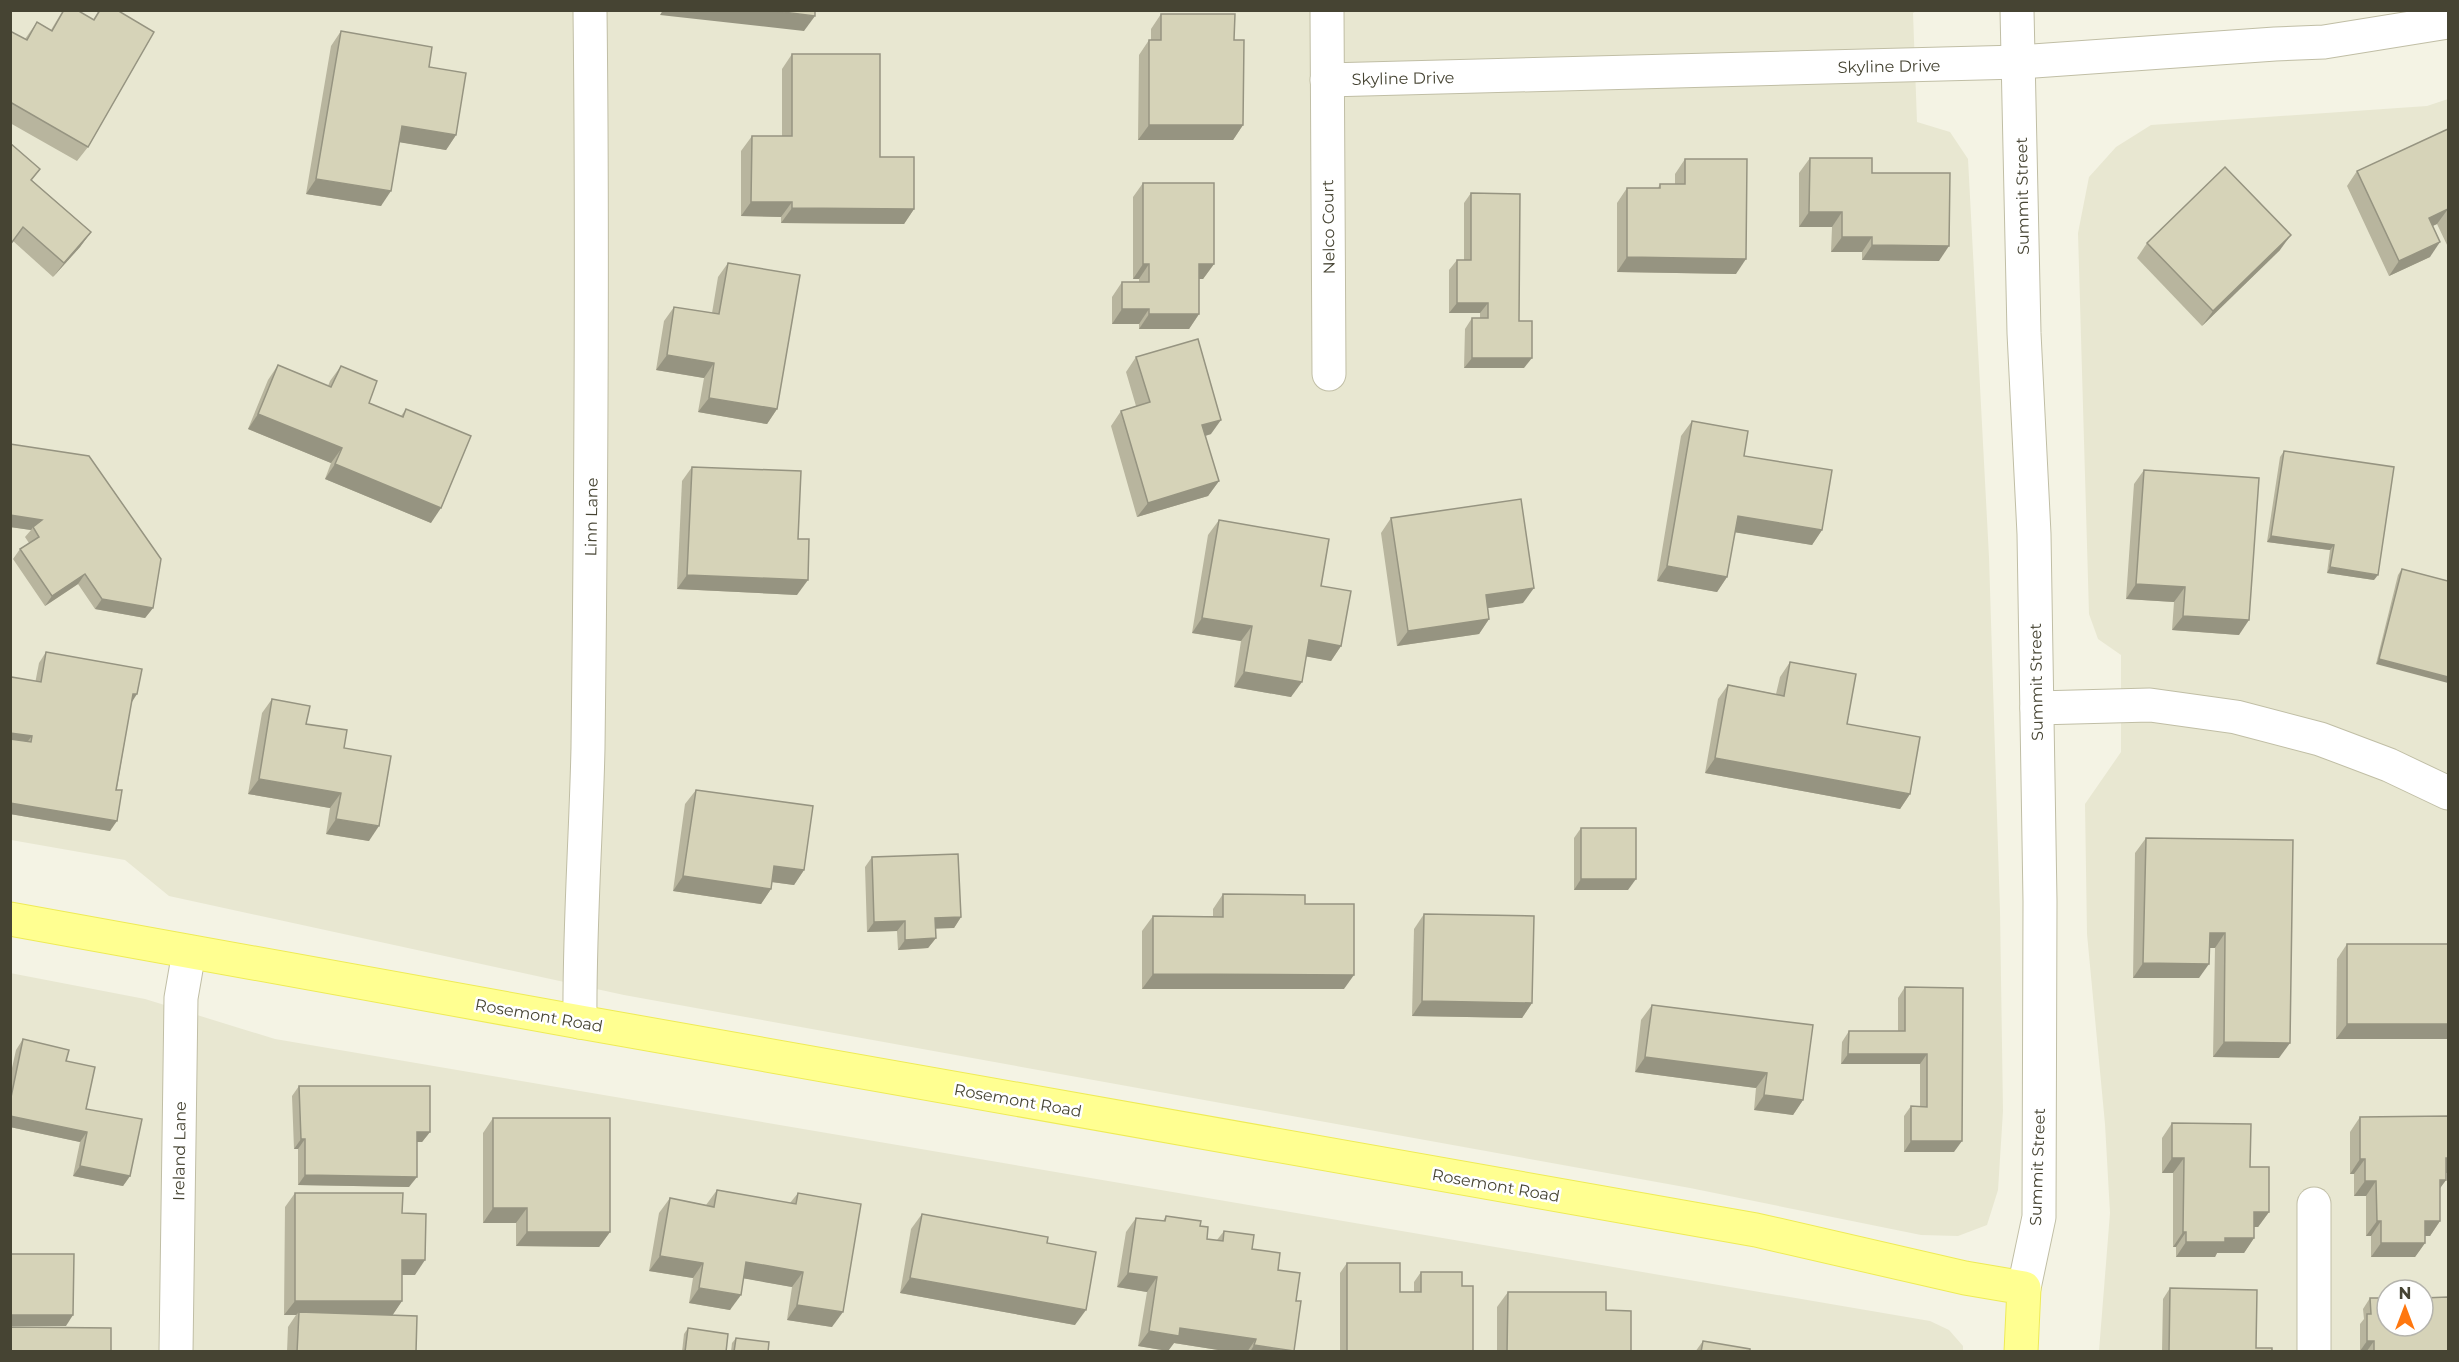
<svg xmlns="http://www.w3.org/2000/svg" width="2459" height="1362" viewBox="0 0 2459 1362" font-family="Montserrat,sans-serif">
<rect width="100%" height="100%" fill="#f4f3e4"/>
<g fill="#e8e7d1" fill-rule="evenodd">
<path d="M10,11H1916L1913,13L1917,122L1950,132L1968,159L1989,557L2000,912L2003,1111L1998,1190L1987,1225L1958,1236L1921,1235L1690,1188L624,995L169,896L125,860L11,840Z"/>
<path d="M2448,99V1351H2099L2110,1213L2105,1124L2087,934L2085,804L2121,752V655L2098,639L2089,614L2078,233L2089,177L2116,147L2151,125L2427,106ZM2387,1290H2423V1326H2387Z"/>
<path d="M10,973L145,999L275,1039L1930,1321L1949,1330L1963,1346V1351H11Z"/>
</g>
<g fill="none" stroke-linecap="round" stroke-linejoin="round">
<defs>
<g id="minor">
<path d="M1327,10L1329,374"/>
<path d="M2017,10L2024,333L2034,534L2040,901L2039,1217L2024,1288"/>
<path d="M1327,80L2019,62L2275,44L2324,42L2448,22"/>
<path d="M2037,708L2150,705L2236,717L2320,739L2389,765L2448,793"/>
<path d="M580,1022C579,931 586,839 588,748C591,502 593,256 590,10"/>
<path d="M2314,1204V1352"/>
<path d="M176,1352L181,998L189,952"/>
</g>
<path id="major" d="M10,919L580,1022L1756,1230L1965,1278L2024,1288L2021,1352"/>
</defs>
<use href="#minor" stroke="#c0bea5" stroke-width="35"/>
<use href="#major" stroke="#eeeb57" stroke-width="35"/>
<use href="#minor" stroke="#fff" stroke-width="33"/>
<use href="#major" stroke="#ffff91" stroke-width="33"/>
</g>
<g fill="#b8b59e">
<path d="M63,10H77L93,20L99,10H117L88,147L77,161L10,123V31L25,39L37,22L51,30Z"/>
<path d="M1161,14L1234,40L1243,125L1233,140H1138L1139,55L1149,40H1151V29Z"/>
<path d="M341,31L429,67L456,135L446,150L400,142L381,206L306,194L331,46Z"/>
<path d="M792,54L880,157L914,209L904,224L781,223V217L741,216V151L752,136H782V69Z"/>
<path d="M2448,129V247L2437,224L2432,226L2430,257L2389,276L2347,186L2357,171Z"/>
<path d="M1810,158L1872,173L1939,261L1862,260V252H1831L1832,227H1799V173Z"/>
<path d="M1685,159L1736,274L1617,272V203L1627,188H1658L1660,184H1675V174Z"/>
<path d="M32,180L91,232L80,247L53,277L13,241Z"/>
<path d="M1143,183L1214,264L1203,279H1199V314L1189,329H1139V324H1112V297L1122,282H1139V279H1133V197Z"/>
<path d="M1471,193L1519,321L1524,368H1464L1465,329L1472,318H1480V313H1449V270L1457,260H1464V203Z"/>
<path d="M2147,243L2280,250L2202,326L2137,258Z"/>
<path d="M728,263L777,409L767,424L698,412L704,378L656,370L664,321L674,307L712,313L718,277Z"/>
<path d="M1136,357L1211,434L1205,436L1219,481L1208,496L1137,517L1111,426L1121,411L1136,406L1126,372Z"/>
<path d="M278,365L328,386L330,381L341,366L369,403L401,416L406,409L431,523L325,479L331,463L248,429L268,380Z"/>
<path d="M1692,421L1744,456L1822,530L1812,545L1735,532L1727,577L1717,592L1657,581L1681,436Z"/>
<path d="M10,444L153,608L145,618L95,609L78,584L45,606L13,559L20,549L29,543L25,537L31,530L10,527Z"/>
<path d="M2284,451L2374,580L2327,573L2330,550L2267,542L2280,457Z"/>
<path d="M692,467L797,595L677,589L682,481Z"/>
<path d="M2144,470L2239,635L2172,630L2174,602L2126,599L2134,484Z"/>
<path d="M1391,518L1523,603L1488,608L1489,619L1479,634L1397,646L1381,533Z"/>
<path d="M1219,520L1321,586L1341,646L1331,661L1306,656L1291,697L1234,687L1241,641L1192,633L1208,535Z"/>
<path d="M2402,569L2448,581L2376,664L2398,575Z"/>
<path d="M46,652L131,703L110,831L10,814L39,663Z"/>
<path d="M1790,662L1910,794L1900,809L1705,773L1718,699L1728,685L1776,694L1780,677Z"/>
<path d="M272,699L306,724L369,841L326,834L330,808L248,794L262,713Z"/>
<path d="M696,790L804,870L794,885L772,882L771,889L761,904L673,891L685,804Z"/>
<path d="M1581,828L1628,890H1574V838Z"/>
<path d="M2146,838L2293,840L2279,1058L2213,1057L2215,948H2209L2199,978H2133L2135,853Z"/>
<path d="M872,857L961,917L954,928H935L936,938L928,948L898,950L897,931L867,932L865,867Z"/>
<path d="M1223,894L1344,989H1142V931L1153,916H1213V909Z"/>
<path d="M1424,914L1532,1003L1522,1018L1412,1016L1414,929Z"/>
<path d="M2347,944H2448V1039H2336L2337,959Z"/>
<path d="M1905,987L1963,988L1954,1152H1904V1116L1911,1106L1920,1107V1064H1841L1842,1042L1849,1031H1898V998Z"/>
<path d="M1652,1005L1813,1025L1803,1100L1793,1115L1754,1110L1756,1088L1635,1072L1641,1020Z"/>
<path d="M23,1039L66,1061L86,1109L130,1176L123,1186L73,1176L80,1142L10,1127V1077L16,1050Z"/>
<path d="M299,1086L430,1132L422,1142H417L409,1187L298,1185V1149H294L292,1096Z"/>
<path d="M2360,1117L2448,1173H2446V1180L2440,1188V1221L2430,1236H2425V1243L2415,1257H2371V1236H2366V1196H2354V1174H2350V1132Z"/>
<path d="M493,1118L610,1232L599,1247L516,1246V1223H483V1133Z"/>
<path d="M2172,1123L2250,1167L2269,1212L2258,1227H2254V1238L2244,1253H2217L2215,1257H2176V1247H2173V1173H2162V1138Z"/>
<path d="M717,1190L790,1203L798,1193L832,1327L787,1320L792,1287L743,1278L730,1310L689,1303L693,1278L649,1271L659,1213L670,1198L706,1205Z"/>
<path d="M295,1193L402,1213L415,1275H402V1301L392,1315L416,1352H287L288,1327L296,1315H284L285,1207Z"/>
<path d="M922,1214L1047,1243L1075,1325L900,1293L911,1229Z"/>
<path d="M1166,1216L1200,1226L1207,1239L1217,1240L1224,1231L1252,1249L1278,1270L1296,1301L1294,1352H1231L1174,1343L1168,1351L1138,1346L1147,1292L1117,1287L1126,1232L1136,1218L1163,1221Z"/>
<path d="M1347,1263L1400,1292H1414V1282L1421,1272L1462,1286L1473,1352H1340V1273Z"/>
<path d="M2170,1288L2256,1348L2272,1352H2162L2163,1299Z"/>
<path d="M1508,1292L1606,1310L1631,1352H1497V1307Z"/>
<path d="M2370,1298L2448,1352L2360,1351V1324L2364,1319L2363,1309Z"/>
<path d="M688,1328L726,1352H682L684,1334Z"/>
<path d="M736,1338L768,1352H731L732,1343Z"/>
<path d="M1703,1341L1750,1352H1695Z"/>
</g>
<g fill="#969481">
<path d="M663,10H767L815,16L804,31L660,15Z"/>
<path d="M1149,125H1243L1233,140H1138Z"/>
<path d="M402,126L456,135L446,150L392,141Z"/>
<path d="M316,179L391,191L381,206L306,194Z"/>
<path d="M751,202H792L781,217L741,216Z"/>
<path d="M792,208L914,209L904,224L781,223Z"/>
<path d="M2448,209L2437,224L2418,233L2429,218Z"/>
<path d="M1809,212H1842L1832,227H1799Z"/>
<path d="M91,232L80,247L53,277L64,263Z"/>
<path d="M2291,235L2280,250L2202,326L2213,311Z"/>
<path d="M1842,237H1872L1862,252H1831Z"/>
<path d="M2440,242L2430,257L2389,276L2399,261Z"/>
<path d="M1872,245L1949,246L1939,261L1862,260Z"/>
<path d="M1627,257L1746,259L1736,274L1617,272Z"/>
<path d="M1143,264H1149L1139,279H1133Z"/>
<path d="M1199,264H1214L1203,279H1189Z"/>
<path d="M1457,303H1488L1480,313H1449Z"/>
<path d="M1122,309H1149L1139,324H1112Z"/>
<path d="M1149,314H1199L1189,329H1139Z"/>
<path d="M667,355L714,363L704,378L656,370Z"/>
<path d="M1472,358H1532L1524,368H1464Z"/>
<path d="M709,398L777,409L767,424L698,412Z"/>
<path d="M258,414L342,448L331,463L248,429Z"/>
<path d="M1221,420L1211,434L1192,440L1202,425Z"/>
<path d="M335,464L441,508L431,523L325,479Z"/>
<path d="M1219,481L1208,496L1137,517L1148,503Z"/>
<path d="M10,515L42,520L33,527L31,530L10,527Z"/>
<path d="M1738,516L1822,530L1812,545L1727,531Z"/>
<path d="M2271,536L2334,545L2330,550L2267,542Z"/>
<path d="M1667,566L1727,577L1717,592L1657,581Z"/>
<path d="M2330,567L2378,575L2374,580L2327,573Z"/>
<path d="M85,574L78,584L45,606L52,596Z"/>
<path d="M687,575L808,580L797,595L677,589Z"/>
<path d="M2136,584L2185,587L2174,602L2126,599Z"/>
<path d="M1534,588L1523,603L1475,610L1486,595Z"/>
<path d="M102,599L153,608L145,618L95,609Z"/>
<path d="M2183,616L2249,620L2239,635L2172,630Z"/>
<path d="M1202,618L1252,626L1241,641L1192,633Z"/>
<path d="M1489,619L1479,634L1397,646L1408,631Z"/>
<path d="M1309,640L1341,646L1331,661L1298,655Z"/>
<path d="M2379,659L2448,677V683L2376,664Z"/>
<path d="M1244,672L1302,682L1291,697L1234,687Z"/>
<path d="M133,694H137L130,705Z"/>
<path d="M10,733L32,736L24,746L10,744Z"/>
<path d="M1715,758L1910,794L1900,809L1705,773Z"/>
<path d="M259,779L341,793L330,808L248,794Z"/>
<path d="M10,803L117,821L110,831L10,814Z"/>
<path d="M336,819L379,826L369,841L326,834Z"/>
<path d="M774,866L804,870L794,885L764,881Z"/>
<path d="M683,876L771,889L761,904L673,891Z"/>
<path d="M1581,879H1636L1628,890H1574Z"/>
<path d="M961,917L954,928L928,929L935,918Z"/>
<path d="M905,921L897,931L867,932L874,922Z"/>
<path d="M2210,933H2225L2215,948H2199Z"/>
<path d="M936,938L928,948L898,950L905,940Z"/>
<path d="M2143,963L2209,964L2199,978H2133Z"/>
<path d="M1153,974L1354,975L1344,989H1142Z"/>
<path d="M1422,1001L1532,1003L1522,1018L1412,1016Z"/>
<path d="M2347,1024H2448V1039H2336Z"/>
<path d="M2224,1042L2290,1043L2279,1058L2213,1057Z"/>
<path d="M1848,1054H1927L1920,1064H1841Z"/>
<path d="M1645,1057L1767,1073L1756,1088L1635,1072Z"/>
<path d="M1764,1095L1803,1100L1793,1115L1754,1110Z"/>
<path d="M10,1116L87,1132L80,1142L10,1127Z"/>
<path d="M417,1132H430L422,1142H409Z"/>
<path d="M301,1139H305L298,1149H294Z"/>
<path d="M1911,1141H1962L1954,1152H1904Z"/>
<path d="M2172,1158H2184L2173,1173H2162Z"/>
<path d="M2446,1158H2448V1173H2435Z"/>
<path d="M2360,1159H2365L2354,1174H2350Z"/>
<path d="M80,1166L130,1176L123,1186L73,1176Z"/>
<path d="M305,1175L417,1177L409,1187L298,1185Z"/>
<path d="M2440,1180H2446L2435,1195Z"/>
<path d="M2365,1181H2376L2366,1196H2354Z"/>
<path d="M493,1208H527L516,1223H483Z"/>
<path d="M2254,1212H2269L2258,1227H2244Z"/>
<path d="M2377,1221H2381L2371,1236H2366Z"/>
<path d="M2425,1221H2440L2430,1236H2415Z"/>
<path d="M527,1232H610L599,1247L516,1246Z"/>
<path d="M2183,1232H2186L2176,1247H2173Z"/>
<path d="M2225,1238H2254L2244,1253H2217L2215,1257H2176L2186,1242Z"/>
<path d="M2381,1243H2425L2415,1257H2371Z"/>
<path d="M660,1256L703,1263L693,1278L649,1271Z"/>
<path d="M402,1260H425L415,1275H392Z"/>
<path d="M746,1262L803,1272L792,1287L736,1277Z"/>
<path d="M1128,1273L1157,1277L1147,1292L1117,1287Z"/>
<path d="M910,1278L1086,1310L1075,1325L900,1293Z"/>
<path d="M699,1288L741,1295L730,1310L689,1303Z"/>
<path d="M295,1301H402L392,1316L299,1312L296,1315H284Z"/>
<path d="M797,1305L843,1312L832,1327L787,1320Z"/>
<path d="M10,1315H73L66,1326H10Z"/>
<path d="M1180,1328L1256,1339L1247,1352H1231L1174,1343L1168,1351L1138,1346L1149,1331Z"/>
<path d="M2367,1341H2374L2367,1351H2360Z"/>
<path d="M1254,1345L1294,1352H1250Z"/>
</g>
<g fill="#d6d3b8" stroke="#969481" stroke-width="1.5">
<path d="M64,10H77L94,20L100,10H117L154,32L88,147L10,102V31L27,40L37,22L52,31Z"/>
<path d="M767,10H815V16Z"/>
<path d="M1161,14H1235L1234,40H1244L1243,125H1149V40H1161Z"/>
<path d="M341,31L432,47L429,67L466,73L456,135L402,126L391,191L316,179Z"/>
<path d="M792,54H880V157H914V209L792,208V202H751L752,136H792Z"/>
<path d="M2448,129V211V209L2429,218L2440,242L2399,261L2357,171Z"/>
<path d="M10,143L40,169L31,180L91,232L64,263L23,227L10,245Z"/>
<path d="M1810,158H1872V173H1950L1949,246L1872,245V237H1842V212H1809Z"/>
<path d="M1685,159H1747L1746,259L1627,257V188H1660V184H1685Z"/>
<path d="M2225,167L2291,235L2213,311L2147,243Z"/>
<path d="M1143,183H1214V264H1199V314H1149V309H1122V282H1149V264H1143Z"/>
<path d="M1471,193L1520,194L1519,321H1532V358H1472V318H1488V303H1457V260H1471Z"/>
<path d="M728,263L800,275L777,409L709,398L714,363L667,355L674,307L719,314Z"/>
<path d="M1198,339L1221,420L1202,425L1219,481L1148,503L1121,411L1150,402L1136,357Z"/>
<path d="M278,365L331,387L341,366L377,381L369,403L403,417L406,409L471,436L441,508L335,464L342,448L258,414Z"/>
<path d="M1692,421L1748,431L1744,456L1832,470L1822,530L1738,516L1727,577L1667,566Z"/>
<path d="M10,444L89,456L161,559L153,608L102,599L85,574L52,596L20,549L39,537L33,527L42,520L10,515Z"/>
<path d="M2284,451L2394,467L2378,575L2330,567L2334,545L2271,536Z"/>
<path d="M692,467L801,471L798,539H809L808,580L687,575Z"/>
<path d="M2144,470L2259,478L2249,620L2183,616L2185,587L2136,584Z"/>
<path d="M1521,499L1534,588L1486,595L1489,619L1408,631L1391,518Z"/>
<path d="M1219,520L1329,539L1321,586L1351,591L1341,646L1309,640L1302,682L1244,672L1252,626L1202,618Z"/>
<path d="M2402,569L2448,581V677L2379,659Z"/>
<path d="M46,652L142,669L137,694H133L116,790H122L117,821L10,803V739L31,742L32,736L10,733L11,677L41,682Z"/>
<path d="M1790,662L1856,674L1847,724L1920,737L1910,794L1715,758L1728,685L1784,696Z"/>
<path d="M272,699L310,706L306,724L347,730L344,748L391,756L379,826L336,819L341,793L259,779Z"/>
<path d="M696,790L813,806L804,870L774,866L771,889L683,876Z"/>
<rect x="1581" y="828" width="55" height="51"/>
<path d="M2146,838L2293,840L2290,1043L2224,1042L2225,933H2210L2209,964L2143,963Z"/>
<path d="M958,854L961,917L935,918L936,938L905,940V921L874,922L872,857Z"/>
<path d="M1223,894L1305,895V904H1354V975L1153,974V916L1223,917Z"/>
<path d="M1424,914L1534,916L1532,1003L1422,1001Z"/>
<rect x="2347" y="944" width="101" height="80"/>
<path d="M1905,987L1963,988L1962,1141H1911V1106L1927,1107V1054H1848L1849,1031H1905Z"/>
<path d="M1652,1005L1813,1025L1803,1100L1764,1095L1767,1073L1645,1057Z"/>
<path d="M23,1039L69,1050L66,1061L95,1067L86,1109L142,1119L130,1176L80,1166L87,1132L10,1116V1102Z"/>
<path d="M299,1086H430V1132H417V1177L305,1175V1139H301Z"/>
<path d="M2448,1116V1158H2446V1180H2440V1221H2425V1243H2381V1221H2377L2376,1181H2365V1159H2360V1117Z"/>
<path d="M493,1118H610V1232H527V1208H493Z"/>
<path d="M2172,1123L2251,1124L2250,1167H2269V1212H2254V1238H2225V1242H2186V1232H2183L2184,1158H2172Z"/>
<path d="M717,1190L796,1204L798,1193L861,1204L843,1312L797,1305L803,1272L746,1262L741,1295L699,1288L703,1263L660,1256L670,1198L714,1207Z"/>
<path d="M295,1193H403L402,1213L426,1214L425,1260H402V1301H295Z"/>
<path d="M922,1214L1048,1237L1047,1243L1096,1252L1086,1310L910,1278Z"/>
<path d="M1166,1216L1201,1221L1200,1226L1208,1227L1207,1239L1223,1241L1224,1231L1254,1235L1252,1249L1280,1253L1278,1270L1300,1273L1296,1301H1301L1294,1351L1254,1345L1256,1339L1180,1328L1179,1336L1149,1331L1157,1277L1128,1273L1136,1218L1165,1221Z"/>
<path d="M10,1254H74L73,1315H10Z"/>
<path d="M1347,1263H1400V1292H1421V1272H1462V1286H1473V1352H1347Z"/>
<path d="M2170,1288L2257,1290L2256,1348H2272V1352H2169Z"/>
<path d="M1508,1292H1606V1310L1631,1311V1352H1507Z"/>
<path d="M2448,1297V1352H2374V1341H2367V1314H2371L2370,1298H2387V1326H2423V1298Z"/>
<path d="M299,1312L417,1316L416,1352H297Z"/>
<path d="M10,1327L111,1328V1352H10Z"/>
<path d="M688,1328L728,1334L726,1352H685Z"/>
<path d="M736,1338L769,1342L768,1352H734Z"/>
<path d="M1703,1341L1750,1349V1352H1701Z"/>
</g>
<g text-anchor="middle" stroke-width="5" stroke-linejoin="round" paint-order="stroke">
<g font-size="16" fill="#464433" stroke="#fff">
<text transform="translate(1889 66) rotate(-1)" y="6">Skyline Drive</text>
<text transform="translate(1403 78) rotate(-1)" y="6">Skyline Drive</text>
<text transform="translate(2022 196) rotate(-91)" y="6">Summit Street</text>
<text transform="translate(1328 227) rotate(-91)" y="6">Nelco Court</text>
<text transform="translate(591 517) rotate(-89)" y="6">Linn Lane</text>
<text transform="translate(2036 682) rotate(-91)" y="6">Summit Street</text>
<text transform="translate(539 1015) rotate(10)" y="6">Rosemont Road</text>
<text transform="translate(1018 1100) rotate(10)" y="6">Rosemont Road</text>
<text transform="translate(179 1151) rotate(-89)" y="6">Ireland Lane</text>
<text transform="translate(2037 1167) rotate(-88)" y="6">Summit Street</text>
<text transform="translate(1496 1185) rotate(10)" y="6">Rosemont Road</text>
</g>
</g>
<rect width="2459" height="1362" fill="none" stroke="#464433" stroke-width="24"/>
<g transform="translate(2405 1308)"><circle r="28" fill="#ffffff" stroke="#b5b4ad" stroke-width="1.5"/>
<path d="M0-4.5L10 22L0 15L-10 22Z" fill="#ff770f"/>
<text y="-9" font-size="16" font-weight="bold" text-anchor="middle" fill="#464433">N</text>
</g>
</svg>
